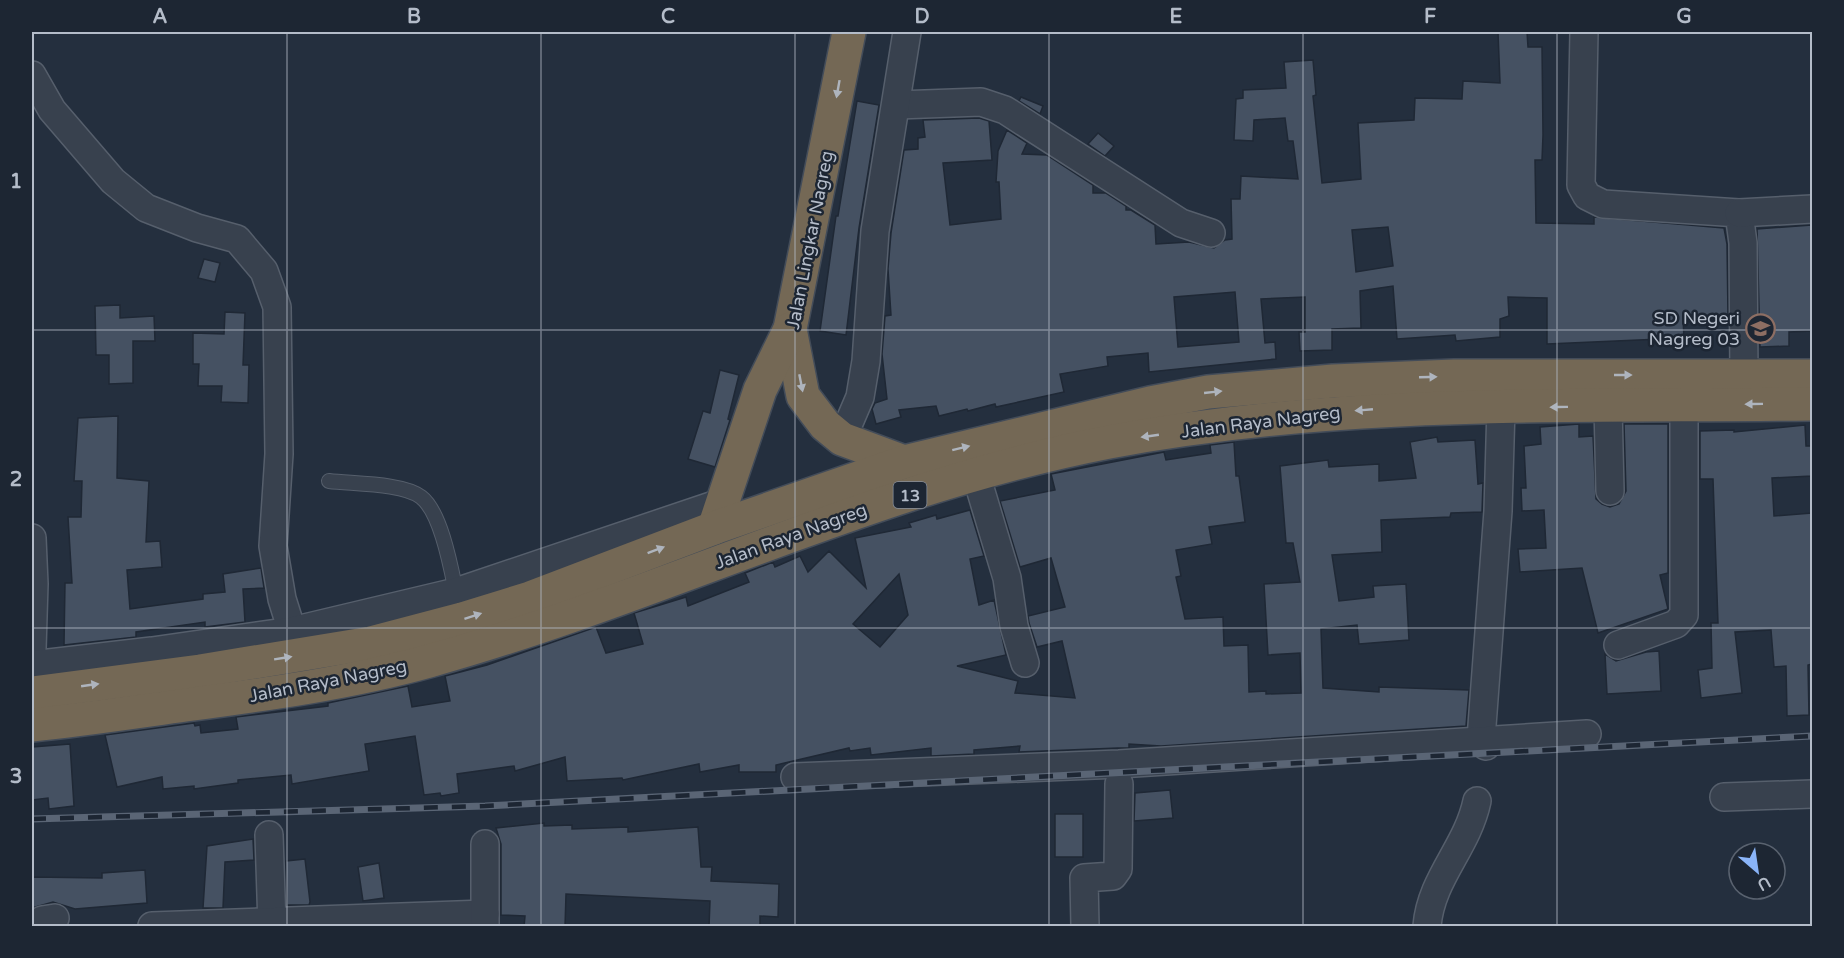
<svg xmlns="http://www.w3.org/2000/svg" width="1844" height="958" viewBox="0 0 1844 958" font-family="'Varela Round',sans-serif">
<rect width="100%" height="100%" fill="#242f3e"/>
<g fill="#455162" stroke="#1f2835" stroke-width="1.5" fill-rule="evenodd">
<path d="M1498,32H1527L1528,47H1542L1543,135L1542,160H1535L1536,223L1594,224V217L1724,228L1727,244L1728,316L1683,318L1684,338L1547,344V298L1508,297L1509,316L1500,319V337L1456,341L1455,335L1397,339L1393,286L1360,291L1361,328L1332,329V350L1300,351L1299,332H1305V297L1261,299L1265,343L1275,342L1276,359L1149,372L1148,353L1107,357L1108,366L1060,374L1064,392L996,407L995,404L968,411L967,409L939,416L936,406L899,410L901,417L876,424L872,409L875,403L887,399L882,354L885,316L891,315L888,269L891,233L904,150L918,149V138L925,137L923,120L979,118L989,121L992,160L943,163L950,225L1001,219L999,182H996L998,151L1007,130L1027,143L1022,154L1047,155L1093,185V193H1106L1126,206V210H1131L1155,225L1156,244L1189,242L1214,248L1225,240L1232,239L1231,199H1240L1241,176L1298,179L1293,141H1288L1285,118L1254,120L1253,141L1234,140L1236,99L1243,98V90L1286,88L1284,62L1313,60L1316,95L1313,96L1322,183L1361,179L1358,123L1414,120L1415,98L1462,99L1463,81L1500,83ZM1388,227L1393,266L1356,272L1352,230ZM1235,292L1239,342L1178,347L1174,297Z"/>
<path d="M1021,97L1043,106L1040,114L1019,101Z"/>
<path d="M857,101L879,105L859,228L846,335L820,331L836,216H838Z"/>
<path d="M1098,133L1114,146L1105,156L1088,144Z"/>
<path d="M1812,225V331L1789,332V346L1760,347L1757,229Z"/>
<path d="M204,259L220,263L215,282L198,278Z"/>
<path d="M120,305V318L154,316L155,341H133V383L109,384V355H96L95,306Z"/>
<path d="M225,312L245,313L243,365H249L248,403L221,402L222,386H198L199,364H193V333L224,334Z"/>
<path d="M720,370L739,375L728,419L730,420L715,467L688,459L703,411L710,413Z"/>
<path d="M118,416L117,478L149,481L146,542L160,541L162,567L127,570L130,609L203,599V594L225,592L223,574L261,568L264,588L243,589L245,622L205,627V622L136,632V637L64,645L65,583H72L68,517H81L82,481H74L78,418Z"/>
<path d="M1579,424V437L1593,436L1596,499L1602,504L1610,507L1619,504L1626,491L1624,424H1668V573L1660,575L1668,609L1598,633L1582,568L1520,572L1518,549L1546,548L1544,510L1522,511L1521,488H1526L1524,446L1541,444L1540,427Z"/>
<path d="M1805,425L1806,446H1812V476L1772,478L1774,516L1812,513V664L1808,665L1809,715L1787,716L1786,666L1774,667L1771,630L1735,632L1742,693L1701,698L1698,670L1712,668L1711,623H1718L1713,479H1700V431L1734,430V432Z"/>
<path d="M1437,437L1438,442L1475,440L1478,484L1483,483L1482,512L1451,513L1450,517L1381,520L1382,552L1332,555L1339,601L1374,597L1373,586L1406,584L1409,640L1359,644L1357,625L1321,629L1323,688L1379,692V687L1469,690L1466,726L1161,746L1129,744V748H1118L1019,752L1020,746L974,750V754L931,756V748L871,755L870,748L850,751L849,748L776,765V772H739V765L700,772L699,764L623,780L622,778L567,781L565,757L515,771L514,766L457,774L459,793L441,796L440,793L424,795L415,736L365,744L369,771L292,784L291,775L238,780V783L194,789V786L163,789L162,777L117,787L105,735L194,723L195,726L200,725L201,733L238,729L236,717L328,706V703L408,686L412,707L450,701L445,676L487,665L596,627L606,653L643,644L634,613L686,597L688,606L749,582L745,573L773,562L775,567L800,556L808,572L829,551L866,588L855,538L911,527L909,523L936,515L937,519L970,510L984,556L970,559L979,605L994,600L1006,655L957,666L1018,681L1015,693L1075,698L1062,641L1037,647L1029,623L1028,616L1065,607L1051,558L1020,567L1000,501L1055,490L1051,474L1164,452L1166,460L1185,457L1211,453L1210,445L1234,442L1236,476H1239L1245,522L1209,527L1212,544L1176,550L1181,576L1176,577L1185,619L1223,617L1224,646L1248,645L1249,692L1266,691V694L1301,693L1300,653L1268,655L1264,584L1300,582L1293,543H1286L1280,466L1328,460L1329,467L1379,464V481L1416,478L1410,442ZM899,574L908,615L880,647L853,624Z"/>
<path d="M1659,651L1661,691L1607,694L1605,654L1616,661L1646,652Z"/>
<path d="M70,744L74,806L49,809L48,798L32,800V747Z"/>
<path d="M1170,790L1173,818L1134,821L1135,793Z"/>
<rect x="1055" y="814" width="28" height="43"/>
<path d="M544,823V826L572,825V829L628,827V832L698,827L701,867H712L711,881L779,884L778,917L760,916V927H709L710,901L566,894L565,927H524L525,916L501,915V844L496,828Z"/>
<path d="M253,839L254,860L225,862L223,908H203L207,846Z"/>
<path d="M305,859L310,902L309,905H287L286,861Z"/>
<path d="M379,863L384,898L363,901L358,867Z"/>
<path d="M145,870L147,903L75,909L53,902L32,908V877L102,878V873Z"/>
</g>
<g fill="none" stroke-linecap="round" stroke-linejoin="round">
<defs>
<path id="lane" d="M329,481C353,484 403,483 421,497C441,512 451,568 456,592"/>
<g id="street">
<path d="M1584,32L1581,185L1587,196L1603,204L1739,213L1743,243L1744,375"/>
<path d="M32,75L52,110L113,181L146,208L197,228L237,239L264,271L277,307L279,454L273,546L282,599L292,631"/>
<path d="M897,105L981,102L1005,110L1181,223L1211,233"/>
<path d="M1739,213L1812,209"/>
<path d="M1608,406L1610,491"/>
<path d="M842,439L860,397L866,361L875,231L907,32"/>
<path d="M976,475L1007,578L1014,626L1025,663"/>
<path d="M32,538L34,584L32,649"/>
<path d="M1618,645L1676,624L1684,615V405"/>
<path d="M32,665L152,651L292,631L456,592L720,503"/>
<path d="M1486,746L1481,739L1498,511L1501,407"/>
<path d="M795,777L1119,764L1587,734"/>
<path d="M1724,797L1812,794"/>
<path d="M269,835L272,926"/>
<path d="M35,926L42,920L55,918"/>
<path d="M152,926L485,914"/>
<path d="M485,926V844"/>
<path d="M1085,926L1084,878L1113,876L1118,869L1119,784"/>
<path d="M1427,926C1431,878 1467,848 1477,801"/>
</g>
<g id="highway">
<path d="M849,32L790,329L803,396L825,425L842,439L904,462"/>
<path d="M714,528L760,390L790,329"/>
<path d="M32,693L200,671L371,643L462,619L530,598L714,528L904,462L1150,403L1208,392L1333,381L1454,376H1812"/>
<path d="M32,725C83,720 135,712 186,705C268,694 350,683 429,661C659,597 874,487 1109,442C1341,398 1578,407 1812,404"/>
</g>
</defs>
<use href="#lane" stroke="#565f6c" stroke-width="16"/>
<use href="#street" stroke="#565f6c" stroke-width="30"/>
<use href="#highway" stroke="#434c59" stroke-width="36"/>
<use href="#lane" stroke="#38414e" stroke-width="14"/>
<use href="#street" stroke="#38414e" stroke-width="27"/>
<use href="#highway" stroke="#746855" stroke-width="33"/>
<defs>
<path id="rail" d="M32,819L485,806L1812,736"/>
</defs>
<use href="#rail" stroke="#5a6575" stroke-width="7"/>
<use href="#rail" stroke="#1d2633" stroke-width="4.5" stroke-dasharray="14" stroke-linecap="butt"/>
</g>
<defs><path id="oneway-solid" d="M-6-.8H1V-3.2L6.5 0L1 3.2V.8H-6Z" transform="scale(1.5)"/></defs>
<g fill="#aeb4bd">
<use href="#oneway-solid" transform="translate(838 89) rotate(100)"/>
<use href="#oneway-solid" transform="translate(1623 375)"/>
<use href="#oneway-solid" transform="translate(1428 377) rotate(-2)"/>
<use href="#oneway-solid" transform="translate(801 383) rotate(79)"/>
<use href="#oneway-solid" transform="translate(1213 392) rotate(-6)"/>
<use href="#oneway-solid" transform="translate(1754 404) rotate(179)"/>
<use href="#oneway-solid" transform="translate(1559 407) rotate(179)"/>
<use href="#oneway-solid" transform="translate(1364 410) rotate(175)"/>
<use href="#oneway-solid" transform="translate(1150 436) rotate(172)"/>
<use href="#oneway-solid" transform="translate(961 448) rotate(-14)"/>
<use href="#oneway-solid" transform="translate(656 550) rotate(-21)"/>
<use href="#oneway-solid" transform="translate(473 616) rotate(-18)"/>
<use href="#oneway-solid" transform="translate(283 658) rotate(-9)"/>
<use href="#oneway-solid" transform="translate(90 685) rotate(-8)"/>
</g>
<path fill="none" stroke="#b4bcc9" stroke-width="1.5" stroke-opacity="0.55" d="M287,32V926M541,32V926M795,32V926M1049,32V926M1303,32V926M1557,32V926M32,330H1812M32,628H1812"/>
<defs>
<symbol id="school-ring" viewBox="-11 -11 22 22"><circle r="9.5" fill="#1d2633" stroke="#8d6e63" stroke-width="1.5"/><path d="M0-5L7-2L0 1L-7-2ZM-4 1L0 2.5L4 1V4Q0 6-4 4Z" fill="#8d6e63"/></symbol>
</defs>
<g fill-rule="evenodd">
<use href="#school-ring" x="1744" y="312" width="33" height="33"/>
</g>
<g text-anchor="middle" stroke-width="5" stroke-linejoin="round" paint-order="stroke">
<rect fill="#1d2633" stroke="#878f9c" stroke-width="1.5" x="893.5" y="482" width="33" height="26" rx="4.5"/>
<g font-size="16" font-weight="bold" fill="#b4bcc9">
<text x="910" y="501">13</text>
</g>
<g font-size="18" fill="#b4bcc9" stroke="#1d2633">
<text transform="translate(810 240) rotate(-79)" y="6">Jalan Lingkar Nagreg</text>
<text transform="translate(1261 422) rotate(-7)" y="6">Jalan Raya Nagreg</text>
<text transform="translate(791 536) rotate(-20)" y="6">Jalan Raya Nagreg</text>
<text transform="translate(328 681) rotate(-11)" y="6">Jalan Raya Nagreg</text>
</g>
<g font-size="18" fill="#b4bcc9" stroke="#1d2633" text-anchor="end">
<text x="1740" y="324">SD Negeri<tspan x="1740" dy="21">Nagreg 03</tspan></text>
</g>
</g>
<rect width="1844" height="958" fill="none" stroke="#1d2633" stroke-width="66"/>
<g transform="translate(1757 871) rotate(151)"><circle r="28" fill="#1d2633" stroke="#59626f" stroke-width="1.5"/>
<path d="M0-4.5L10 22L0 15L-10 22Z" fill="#8ab4f8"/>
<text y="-9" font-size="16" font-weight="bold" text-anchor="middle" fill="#b4bcc9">U</text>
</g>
<rect x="33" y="33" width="1778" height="892" fill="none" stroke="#b4bcc9" stroke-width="2"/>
<g font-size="20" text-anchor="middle" font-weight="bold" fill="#b4bcc9">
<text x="160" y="23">A</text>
<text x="414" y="23">B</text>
<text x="668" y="23">C</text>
<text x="922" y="23">D</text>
<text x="1176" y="23">E</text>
<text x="1430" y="23">F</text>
<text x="1684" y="23">G</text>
<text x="16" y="188">1</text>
<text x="16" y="486">2</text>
<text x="16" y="783">3</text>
</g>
</svg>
